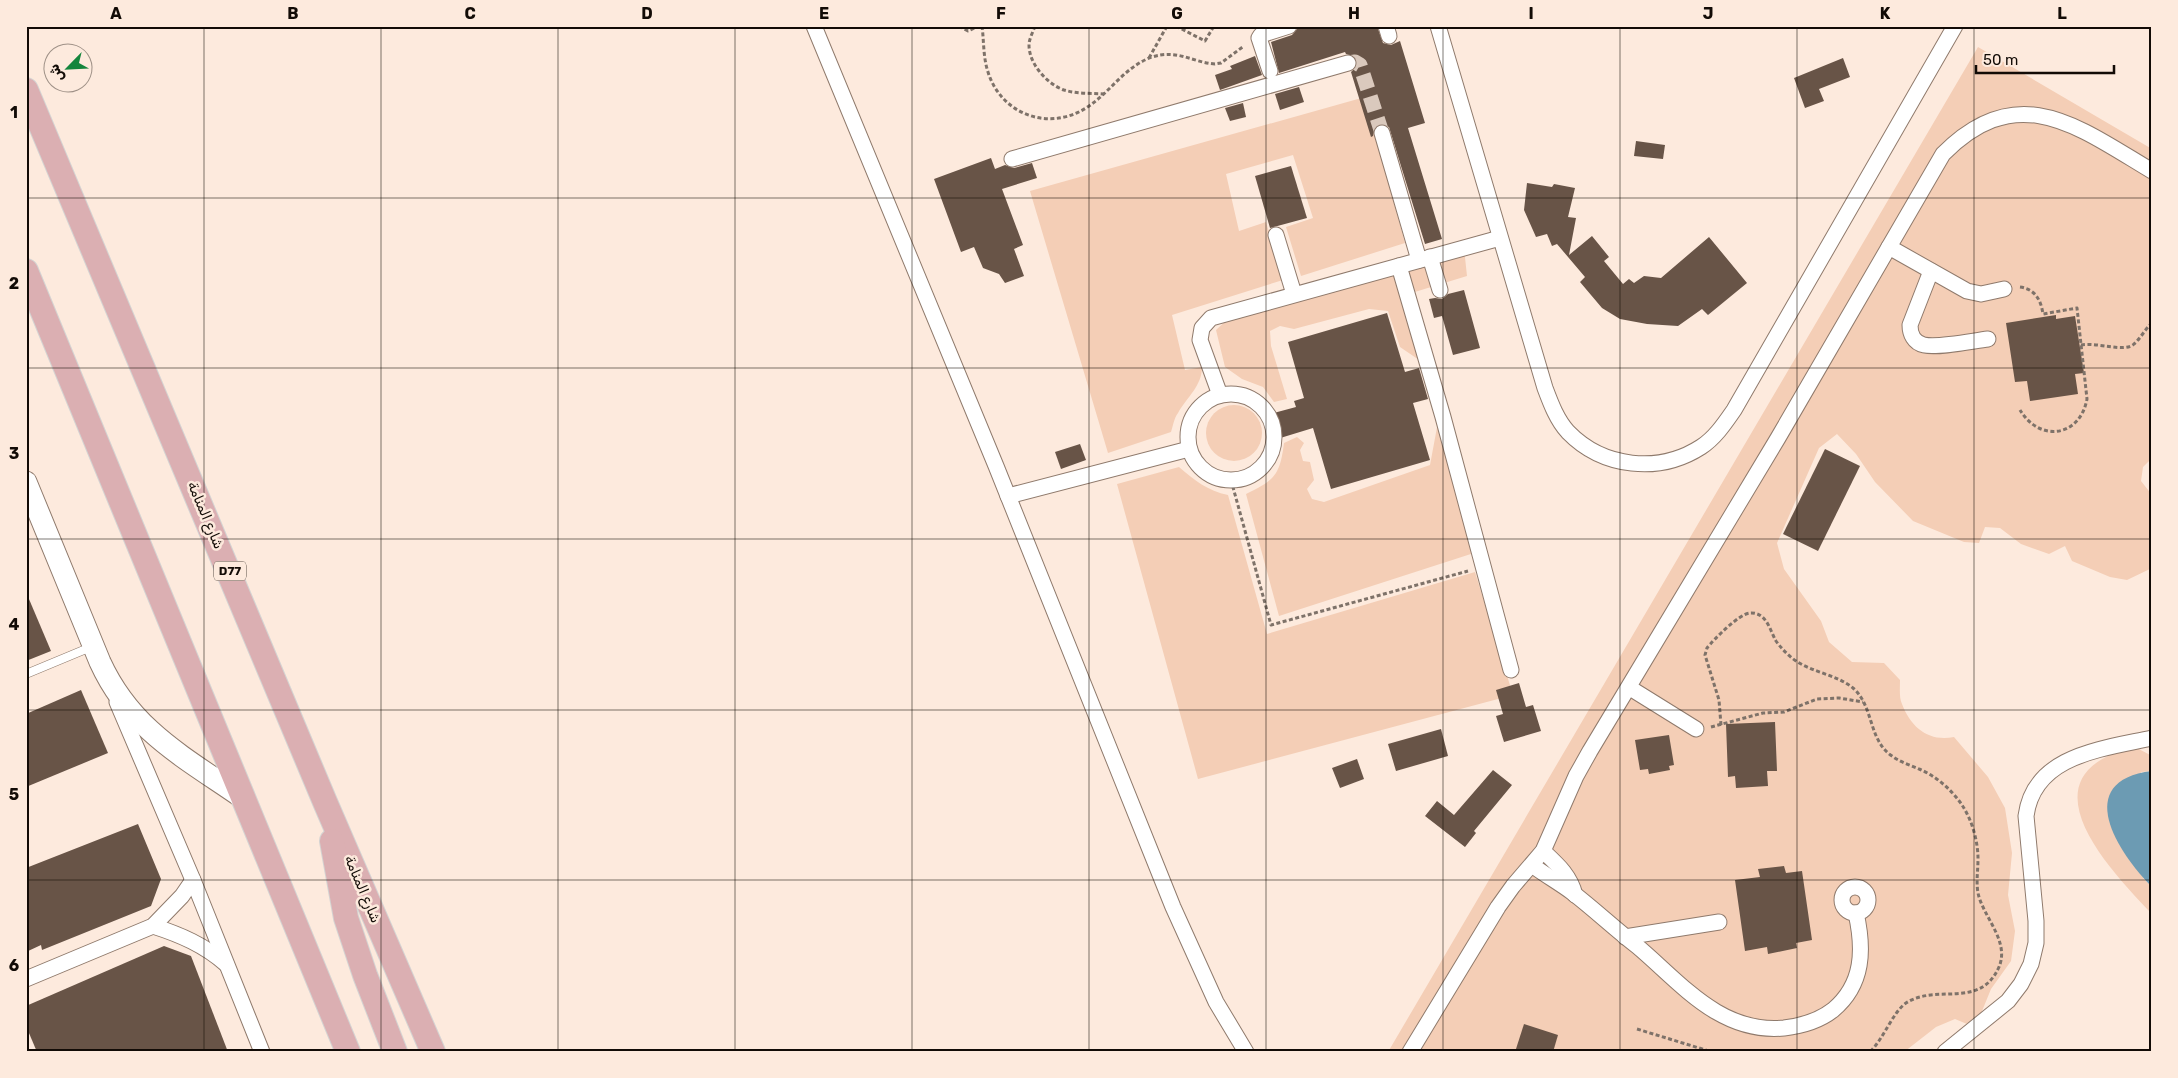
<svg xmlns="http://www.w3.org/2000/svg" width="2178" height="1078" viewBox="0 0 2178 1078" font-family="Rubik,'Noto Naskh Arabic',sans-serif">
<rect width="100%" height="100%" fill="#fdeadd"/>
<g fill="#f4ceb6">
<path d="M1978,47L2152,149V458L2143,467L2141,481L2152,495V568L2127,580L2110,577L2072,561L2065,546L2049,554L2021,544L2000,528L1985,527L1979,543L1964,542L1913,521L1875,482L1856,454L1837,434L1819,448L1777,543L1784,569L1821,621L1829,642L1852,662L1884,663L1900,680C1900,688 1899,698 1902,704C1911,728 1929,742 1954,737L1988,777L2005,808L2012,853L2008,895L2015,931L2011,961L1991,989L1980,1016L1967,1024L1955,1019L1936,1027L1904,1052H1388Z"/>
<path d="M1365,97L1405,243L1301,276L1286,227L1313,218L1293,155L1226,174L1239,231L1266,222L1283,280L1172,315L1185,370L1202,367C1202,386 1187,397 1178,413C1174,418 1173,426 1171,432L1108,453L1030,191Z"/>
<path d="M1464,248L1467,276L1405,295L1425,364L1400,347L1388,311L1369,309L1294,329L1280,326L1270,331L1271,346L1287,399L1274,402L1263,387L1242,379L1225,367L1216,330L1232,315Z"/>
<circle cx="1234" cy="433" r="28"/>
<path d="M1438,422L1474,553L1279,616L1246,494C1275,480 1280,475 1284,443L1297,437L1304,443L1300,450L1303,461L1310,462L1314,480L1307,489L1312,499L1324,502L1430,465Z"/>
<path d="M1179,467C1194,480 1208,491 1228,495L1267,634L1475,572L1513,695L1198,779L1117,484Z"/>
<path d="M2135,747L2152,756V771L2141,772L2143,878L2152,887V914C2107,867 2019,774 2135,747Z"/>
</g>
<path fill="#6c9bb3" d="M2152,771V887C2118,853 2071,781 2152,771Z"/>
<g fill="#685447">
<path d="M1302,26H1377L1383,43L1391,45L1400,41L1425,123L1408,128L1442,239L1425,244L1389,127L1379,124L1375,127L1373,136L1371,137L1351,72L1357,66L1355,57L1346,54L1345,52L1279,73L1271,42L1292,35L1298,28Z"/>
<path d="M1255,56L1262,75L1220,90L1215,75L1232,69L1230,66Z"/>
<path d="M1843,58L1850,77L1819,89L1824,101L1805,108L1794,78Z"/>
<path d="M1299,87L1304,102L1280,110L1275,94Z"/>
<path d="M1243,103L1246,117L1230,121L1225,108Z"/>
<path d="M1636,141L1665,145L1663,159L1634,156Z"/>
<path d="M991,158L995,169L1005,165L1014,168L1032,163L1037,178L1002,189L1023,245L1014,249L1024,276L1005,283L999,274L983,268L974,247L961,252L934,179Z"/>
<path d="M1291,166L1307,218L1270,228L1255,176Z"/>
<path d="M1527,183L1552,187L1554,184L1575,188L1568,217L1576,218L1569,255L1592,236L1609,257L1604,261L1623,284L1629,279L1634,283L1644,276L1661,278L1709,237L1747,283L1708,315L1702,309L1678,326L1647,324L1620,319L1602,308L1580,282L1585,277L1557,244L1552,246L1547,234L1536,237L1524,210Z"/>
<path d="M1464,290L1480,348L1453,355L1442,316L1434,318L1429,299L1435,298L1442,299L1448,294Z"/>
<path d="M1387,313L1405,372L1419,368L1428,399L1413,403L1430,460L1331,489L1313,428L1277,439L1270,414L1296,407L1294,401L1304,398L1288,342Z"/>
<path d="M2056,315V319L2075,316L2084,373L2075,374L2078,394L2030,401L2027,381L2015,382L2006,323Z"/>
<path d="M1080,444L1086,460L1061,469L1055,452Z"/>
<path d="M1825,449L1860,466L1818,551L1783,534Z"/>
<path d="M26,592L51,651L26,661Z"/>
<path d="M1519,683L1526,707L1533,705L1541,731L1504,742L1496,716L1503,714L1496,690Z"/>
<path d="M81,690L108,753L26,787V714Z"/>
<path d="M1775,722L1777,771H1767L1768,786L1736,788L1735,776L1728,777L1726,724Z"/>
<path d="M1441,729L1448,756L1396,771L1388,744Z"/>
<path d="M1669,735L1674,765L1669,766L1670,770L1649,774L1648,769L1640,770L1635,740Z"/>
<path d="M1357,759L1364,779L1340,788L1332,768Z"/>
<path d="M1493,770L1512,785L1474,831L1476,833L1465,847L1425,816L1437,801L1454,815Z"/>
<path d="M138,824L161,879L151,906L42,950L41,945L26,952V868Z"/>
<path d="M1784,866L1786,873L1802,871L1812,940L1796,943L1797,948L1768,954L1767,947L1745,951L1735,880L1760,877L1758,869Z"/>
<path d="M164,946L191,956L228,1052H37L26,1026V1006Z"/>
<path d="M1524,1024L1558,1035L1553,1052H1515Z"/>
</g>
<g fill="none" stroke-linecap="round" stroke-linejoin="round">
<path stroke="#dac9bd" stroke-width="15" stroke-dasharray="15 8" stroke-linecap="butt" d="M1348,63L1355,62L1360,65L1382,133"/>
<defs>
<path id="lane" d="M26,674L91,647"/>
<g id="street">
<path d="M814,26L996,466L1173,907L1216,1002L1246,1052"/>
<path d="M1386,26L1389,36"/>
<path d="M1438,26L1545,388C1551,404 1557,420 1568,432C1603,468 1659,474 1701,447C1715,438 1725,423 1734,410L1955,26"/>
<path d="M1270,71L1259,38L1261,35L1289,26"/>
<path d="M1382,133L1419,260"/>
<path d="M1012,159L1348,63"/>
<path d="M1276,235L1294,294"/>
<path d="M1889,247L1967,291L1981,294L2004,289"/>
<path d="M1430,257L1440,290"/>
<path d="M1399,266L1443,417L1511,670"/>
<path d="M1931,271L1910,325C1910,334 1914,343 1924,345C1939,348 1972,341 1988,339"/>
<circle cx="1231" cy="437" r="43"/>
<path d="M1220,395L1200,340L1202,328L1211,318L1500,238"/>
<path d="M1008,496L1189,449"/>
<path d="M1630,688L1696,729"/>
<path d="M117,702L193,880L262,1052"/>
<path d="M1543,851C1557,864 1570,875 1575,895"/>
<path d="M1532,865C1545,875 1560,883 1573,893C1595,910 1615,929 1637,946C1681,983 1720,1034 1784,1028C1801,1026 1819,1021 1833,1010C1864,984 1864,949 1856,913"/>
<circle cx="1855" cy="900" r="13"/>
<path d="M153,926C181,935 204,945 226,964"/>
<path d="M1625,937L1719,922"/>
<path d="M26,979L153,926L182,896L193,880"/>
<path d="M1410,1052L1498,907L1513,886L1543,851L1576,776L1590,751L1778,438L1943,154C2018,78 2078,127 2152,171"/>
<path d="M1945,1052L2008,1001L2021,984L2031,964L2036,943V921L2026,816C2034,755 2102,749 2152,738"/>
</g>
<path id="secondary" d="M26,482L100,662C131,730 184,757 243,798"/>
<g id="primary">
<path d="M26,90L325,802L433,1052"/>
<path d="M26,271L348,1052"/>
<path d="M332,841L346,918L365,975L395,1052"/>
</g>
</defs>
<use href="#lane" stroke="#8f7a6c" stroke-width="9"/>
<use href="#street" stroke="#8f7a6c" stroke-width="17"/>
<use href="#secondary" stroke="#8f7a6c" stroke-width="23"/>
<use href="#primary" stroke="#d4d3d2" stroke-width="26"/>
<g stroke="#7e7269" stroke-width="3" stroke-dasharray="4 2.5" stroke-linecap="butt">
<path d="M959,26L968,31L979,26"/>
<path d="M982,26C984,41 983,57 988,72C1001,114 1048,132 1086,108C1110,93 1124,67 1152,57C1178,49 1191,62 1215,64L1221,63L1244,46"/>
<path d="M1035,26C1033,32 1029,39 1029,45C1029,64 1047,84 1064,90C1077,94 1091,93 1104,94"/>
<path d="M1176,26L1205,41L1214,26"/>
<path d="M1149,58L1167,26"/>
<path d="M2020,287C2035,289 2041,300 2043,314L2077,308L2087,399C2080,437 2040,443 2020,410"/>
<path d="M2081,345C2099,342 2124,353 2134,344C2141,338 2145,329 2152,323"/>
<path d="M1231,480L1271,625L1468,571"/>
<path d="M1721,725L1719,700L1705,655L1707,648C1713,640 1740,613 1750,613C1767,612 1770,631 1776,641C1781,648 1786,653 1792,658C1809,672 1836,674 1853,688C1874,706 1868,740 1892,756C1900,762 1910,765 1919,769C1936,776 1952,790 1962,805C1972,820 1978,841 1978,859C1978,871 1976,881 1978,893C1983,917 2010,941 1999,967C1980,1010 1937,983 1906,1003C1893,1012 1884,1038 1870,1052"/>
<path d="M1711,727L1763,713L1784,712L1817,699L1839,698L1863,702"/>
<path d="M1637,1029L1712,1052"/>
</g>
<use href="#lane" stroke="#fff" stroke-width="8"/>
<use href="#street" stroke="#fff" stroke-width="15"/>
<use href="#secondary" stroke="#fff" stroke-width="21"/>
<use href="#primary" stroke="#dbafb2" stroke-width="24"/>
</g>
<path fill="none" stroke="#120b06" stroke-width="1" stroke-opacity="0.55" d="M204,26V1052M381,26V1052M558,26V1052M735,26V1052M912,26V1052M1089,26V1052M1266,26V1052M1443,26V1052M1620,26V1052M1797,26V1052M1974,26V1052M26,198H2152M26,368H2152M26,539H2152M26,710H2152M26,880H2152"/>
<g text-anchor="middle" stroke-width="5" stroke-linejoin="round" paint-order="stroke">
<rect fill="#fdeadd" stroke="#584e46" stroke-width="1" x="214" y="561.5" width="32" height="19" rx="4"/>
<g font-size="12" font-weight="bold" fill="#120b06">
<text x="230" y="575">D77</text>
</g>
<g font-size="14" fill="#120b06" stroke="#fdeadd">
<text transform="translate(206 515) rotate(67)" y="5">شارع المنامة</text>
<text transform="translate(363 889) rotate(67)" y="5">شارع المنامة</text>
</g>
</g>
<rect width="2178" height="1078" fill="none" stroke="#fdeadd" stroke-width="55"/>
<g transform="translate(68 68) rotate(246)"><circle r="24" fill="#fdeadd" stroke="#9f9187"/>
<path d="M0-4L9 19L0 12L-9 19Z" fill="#14853c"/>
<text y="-8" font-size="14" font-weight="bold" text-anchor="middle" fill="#120b06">ش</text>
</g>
<path d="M1976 65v8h138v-8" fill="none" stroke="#120b06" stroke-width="2.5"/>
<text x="1983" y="65" font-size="15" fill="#120b06" stroke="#fdeadd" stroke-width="4" paint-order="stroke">50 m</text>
<rect x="28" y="28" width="2122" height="1022" fill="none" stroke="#120b06" stroke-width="2"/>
<g font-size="16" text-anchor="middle" font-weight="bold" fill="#120b06">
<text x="116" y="19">A</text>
<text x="293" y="19">B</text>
<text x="470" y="19">C</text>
<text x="647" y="19">D</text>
<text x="824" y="19">E</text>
<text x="1001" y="19">F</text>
<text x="1177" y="19">G</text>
<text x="1354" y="19">H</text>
<text x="1531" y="19">I</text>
<text x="1708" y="19">J</text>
<text x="1885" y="19">K</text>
<text x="2062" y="19">L</text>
<text x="14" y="118">1</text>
<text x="14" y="289">2</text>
<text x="14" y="459">3</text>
<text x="14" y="630">4</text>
<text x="14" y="800">5</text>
<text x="14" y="971">6</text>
</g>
</svg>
